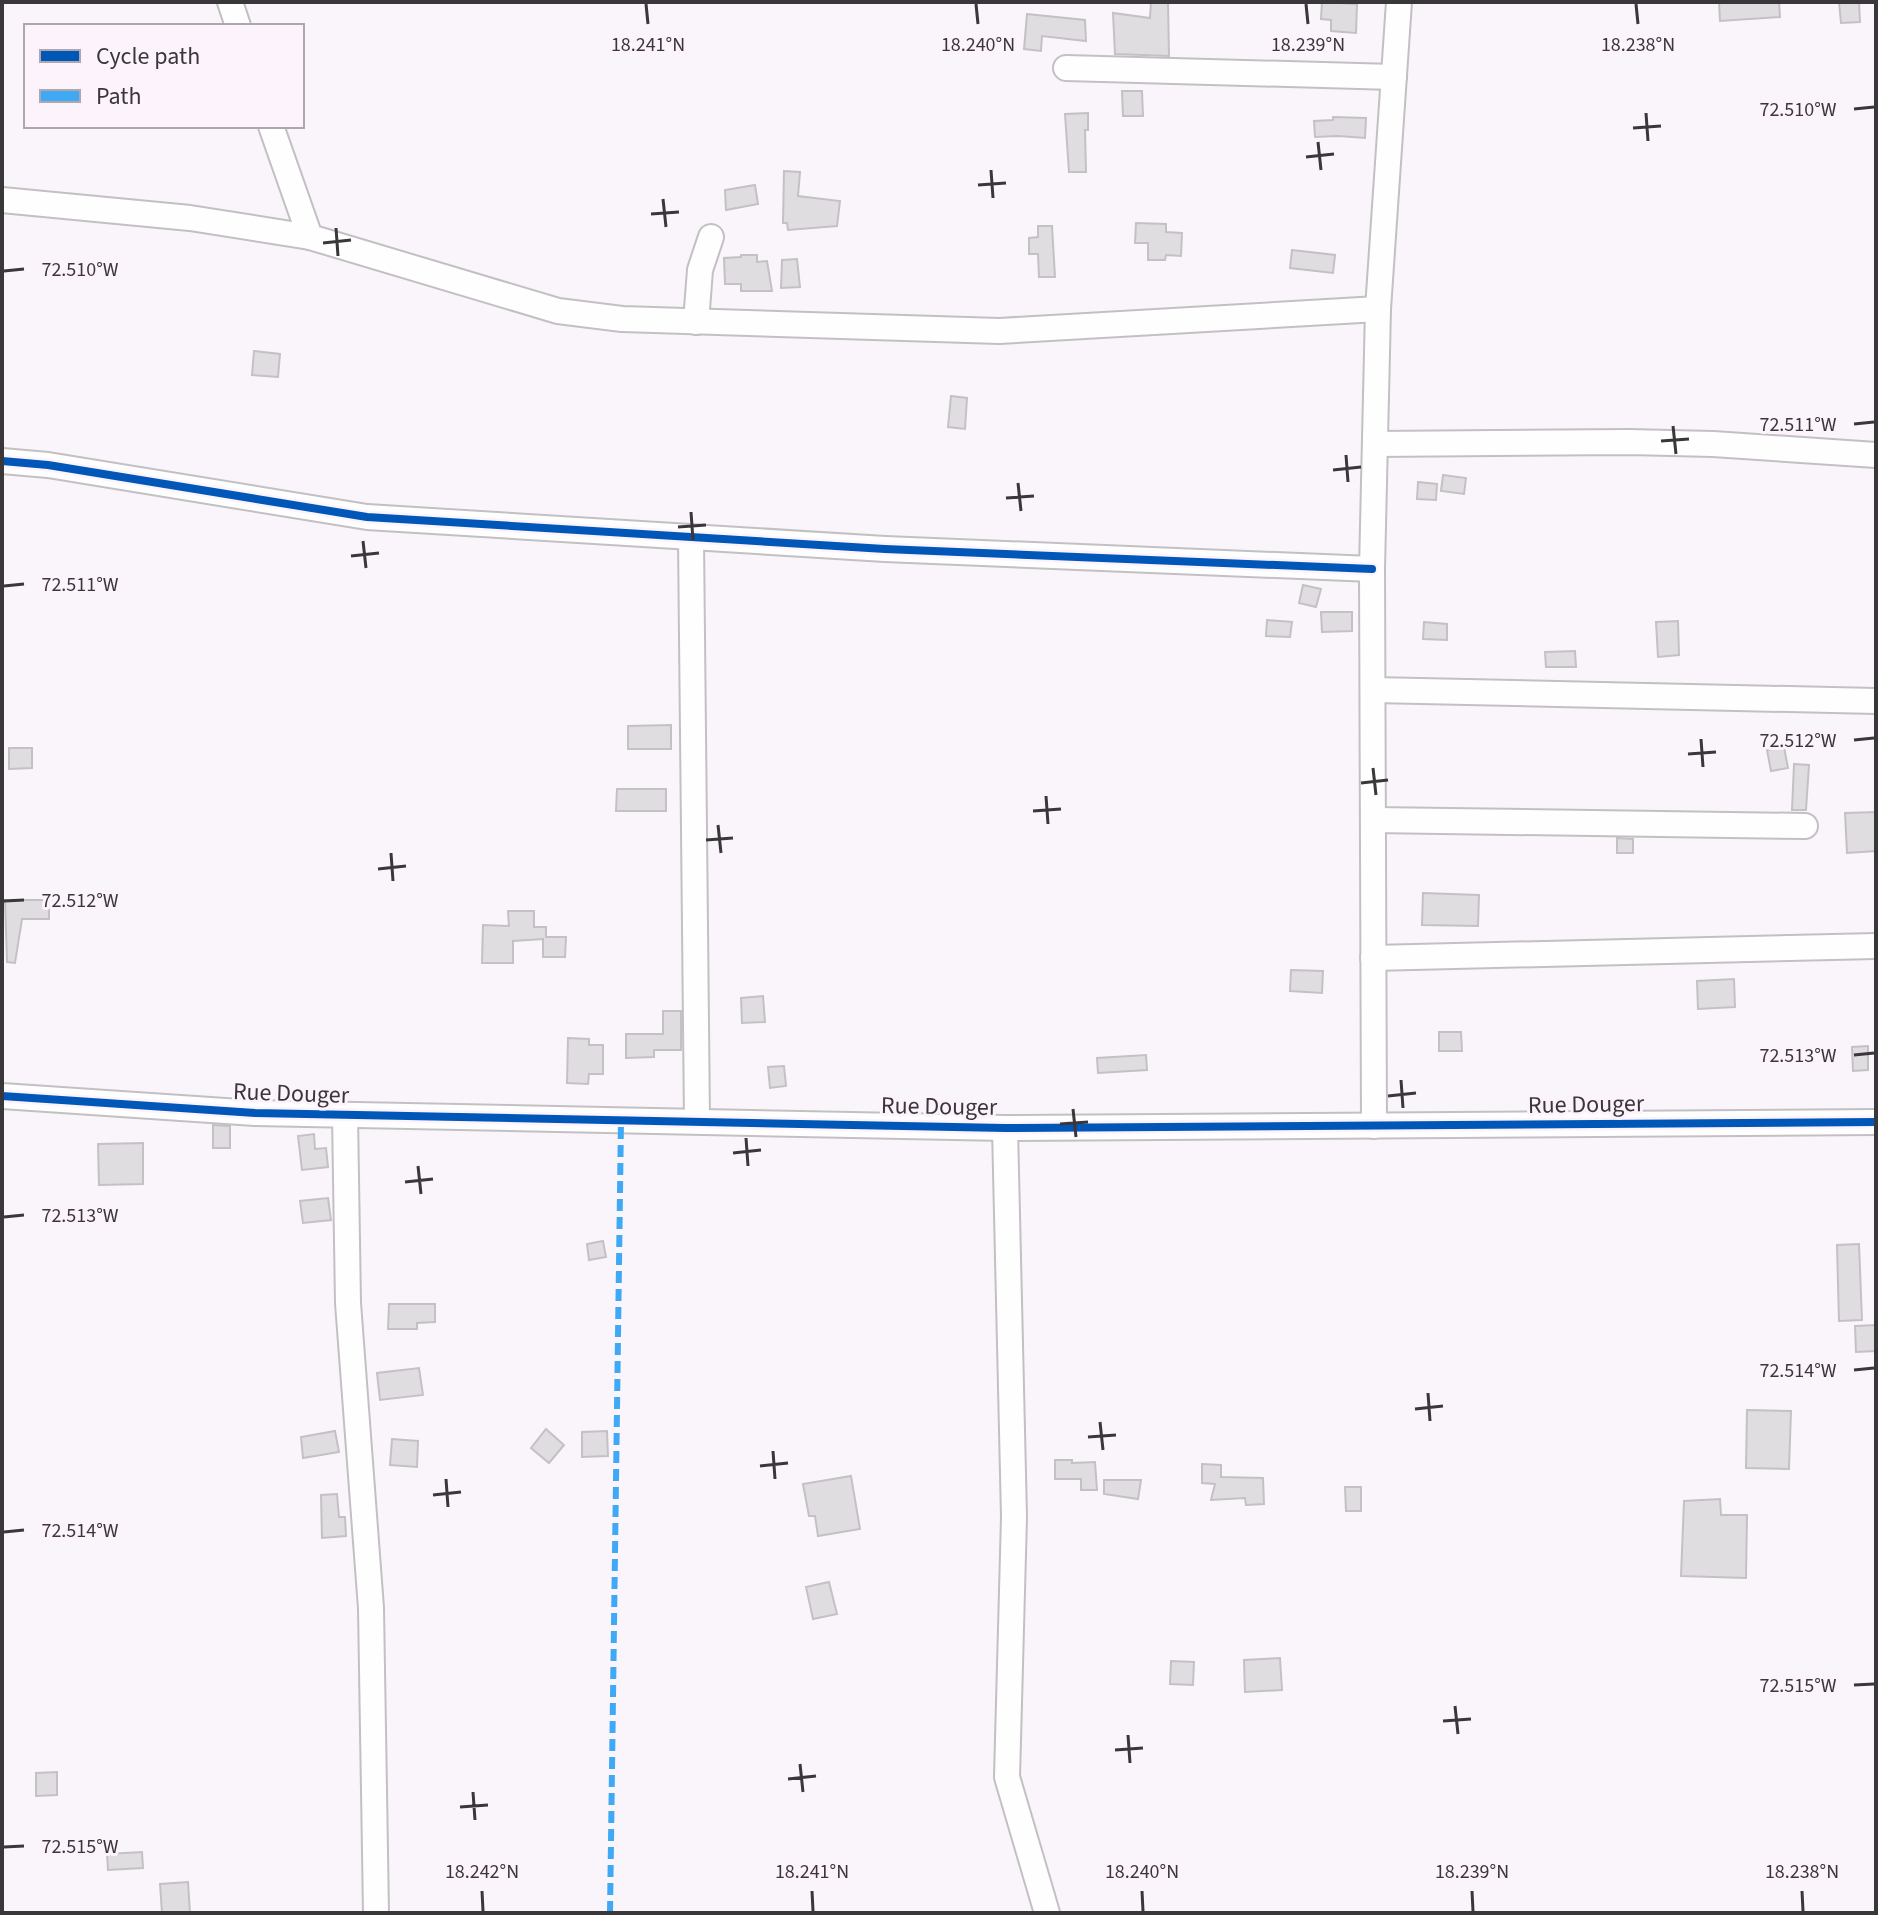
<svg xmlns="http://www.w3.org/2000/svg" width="1878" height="1915" viewBox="0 0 1878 1915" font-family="'Source Sans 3',sans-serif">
<rect width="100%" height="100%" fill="#faf5fa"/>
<g fill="#e0dde1" stroke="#c4c0c5" stroke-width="2">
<path d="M1151,2H1168L1169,56L1115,54L1113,13L1150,18Z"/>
<path d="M1322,2L1357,4L1356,33L1331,31V20L1321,19Z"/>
<path d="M1719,2H1779L1780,17L1720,21Z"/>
<path d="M1839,2H1859L1860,22L1841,23Z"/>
<path d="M1027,14L1085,20L1086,41L1042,36L1041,51L1024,49Z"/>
<path d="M1122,91H1142L1143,116H1123Z"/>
<path d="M1088,113V130H1085L1086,172H1069L1065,114Z"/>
<path d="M1333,117L1366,118L1365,138L1338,136L1315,137L1314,121L1333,120Z"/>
<path d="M784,171L800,172L798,196L840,201L837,226L788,230L787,223H783Z"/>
<path d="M755,185L758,204L726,210L725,190Z"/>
<path d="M1136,223L1166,224V232L1182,233L1181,256L1166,255L1165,260H1148V243H1135Z"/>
<path d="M1038,226H1052L1055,277H1039L1038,254H1029V238L1038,237Z"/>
<path d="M1292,250L1335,255L1333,273L1290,268Z"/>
<path d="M741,255H757V262L767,261L772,291H741V284H725L724,258L741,257Z"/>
<path d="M797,259L800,287L781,288L782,260Z"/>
<path d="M254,351L280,354L278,377L252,375Z"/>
<path d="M951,396L967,398L965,429L948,427Z"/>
<path d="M1443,475L1466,478L1464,494L1441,491Z"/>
<path d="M1418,482L1437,484L1436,500L1417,499Z"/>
<path d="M1303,585L1321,589L1316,607L1299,603Z"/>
<path d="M1321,612H1352V631L1322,632Z"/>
<path d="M1267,620L1292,622L1290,637L1266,636Z"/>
<path d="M1678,621L1679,655L1658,657L1656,622Z"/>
<path d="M1424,622L1447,624V640L1423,639Z"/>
<path d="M1575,651L1576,667H1546L1545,652Z"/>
<path d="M671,725V749H628V726Z"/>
<path d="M1784,747L1788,768L1771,771L1767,750Z"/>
<path d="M9,748H32V768L9,769Z"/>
<path d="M1794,764L1809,765L1806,810H1792Z"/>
<path d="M617,789H666V811H616Z"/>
<path d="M1876,812V851L1847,853L1845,813Z"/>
<path d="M1617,838L1633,839V853H1617Z"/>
<path d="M1423,893L1479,895L1478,926L1422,925Z"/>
<path d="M5,900H49V919H22L15,963L7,962Z"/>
<path d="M508,911H534V927H546V937H566L565,957H543V939L513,941V963H482L483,925L509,926Z"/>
<path d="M1291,970L1323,971L1322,993L1290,991Z"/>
<path d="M1734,979L1735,1007L1698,1009L1697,981Z"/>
<path d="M763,996L765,1022L742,1023L741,998Z"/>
<path d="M663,1011H681V1050H654V1057L626,1058V1034H663Z"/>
<path d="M1439,1032H1461L1462,1051H1439Z"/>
<path d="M568,1038L589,1039V1045H603V1074H589L588,1084L567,1083Z"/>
<path d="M1868,1046V1070L1853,1071L1852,1047Z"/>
<path d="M1146,1055L1147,1070L1098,1073L1097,1058Z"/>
<path d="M784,1066L786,1086L770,1088L768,1067Z"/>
<path d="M213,1125L230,1126V1148H213Z"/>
<path d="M314,1134L315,1149L326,1148L328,1167L302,1170L298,1136Z"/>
<path d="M143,1143V1184L99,1185L98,1144Z"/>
<path d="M328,1198L331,1220L303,1223L300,1201Z"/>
<path d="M603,1241L606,1257L589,1260L587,1244Z"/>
<path d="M1859,1244L1862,1320L1839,1321L1837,1245Z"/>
<path d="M389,1304H435V1322L417,1323V1329H388Z"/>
<path d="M1876,1325V1351L1856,1352L1855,1326Z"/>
<path d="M419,1368L423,1395L380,1400L377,1373Z"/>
<path d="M1747,1410L1791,1411L1789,1469L1746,1468Z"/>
<path d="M546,1429L564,1445L549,1463L531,1448Z"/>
<path d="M335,1431L339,1452L303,1458L301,1437Z"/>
<path d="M607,1431L608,1456L582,1457V1432Z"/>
<path d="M392,1439L418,1441L417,1467L390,1465Z"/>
<path d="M1055,1460H1072V1463L1095,1462L1097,1490H1081V1479H1055Z"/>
<path d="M1202,1464L1221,1465V1477L1263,1478L1264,1504L1246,1505L1245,1498L1211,1500L1215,1484L1202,1483Z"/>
<path d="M851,1476L860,1529L818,1536L815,1516H809L803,1484Z"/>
<path d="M1104,1480H1141L1138,1499L1104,1494Z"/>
<path d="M1345,1487H1361V1511H1346Z"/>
<path d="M337,1494L339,1517H345L346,1536L322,1538L321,1495Z"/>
<path d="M1720,1499L1721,1515H1747L1746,1578L1681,1576L1684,1501Z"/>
<path d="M829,1582L837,1614L813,1619L806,1587Z"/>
<path d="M1280,1658L1282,1690L1245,1692L1244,1660Z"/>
<path d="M1171,1661L1194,1662L1193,1685L1170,1684Z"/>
<path d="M57,1772V1795L36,1796V1773Z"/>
<path d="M142,1852L143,1868L108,1870L107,1854Z"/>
<path d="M188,1882L190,1913H162L160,1884Z"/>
</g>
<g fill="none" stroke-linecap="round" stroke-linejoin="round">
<defs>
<g id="minor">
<path d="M230,2L238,26"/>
<path d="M1066,68L1394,77"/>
<path d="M271,126L310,237L558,311L622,319L999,331L1378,309"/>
<path d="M2,200L190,218L310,237"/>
<path d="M696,322L700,270L711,237"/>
<path d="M1375,444L1629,442L1713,444L1876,455"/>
<path d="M2,461L48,465L367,517L885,549L1372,569"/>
<path d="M691,539L697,1121"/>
<path d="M1373,690L1876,701"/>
<path d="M1373,820L1805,826"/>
<path d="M1373,958L1876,946"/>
<path d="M2,1096L255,1113L1005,1128L1876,1122"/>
<path d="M345,1115L348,1303L371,1608L376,1913"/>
<path d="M1374,1126L1372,569L1378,309L1399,2"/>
<path d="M1005,1128L1014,1517L1007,1777L1047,1913"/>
</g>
</defs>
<use href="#minor" stroke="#c3c0c3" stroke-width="28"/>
<use href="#minor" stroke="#fefefe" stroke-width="24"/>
<path stroke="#3fa9f5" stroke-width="6" stroke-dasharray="12 6" stroke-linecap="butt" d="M610,1913L621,1120"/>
<defs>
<g id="cycleway">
<path d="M2,461L48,465L367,517L885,549L1372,569"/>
<path d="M2,1096L255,1113L1005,1128L1876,1122"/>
</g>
</defs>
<use href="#cycleway" stroke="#fcf3fc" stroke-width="13"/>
<use href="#cycleway" stroke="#0057b8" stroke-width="8"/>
</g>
<path fill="none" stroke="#3a373a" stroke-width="3" d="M646,4L648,24M976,4L978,24M1306,4L1308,24M1636,4L1638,24M1854,109L1874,107M1646,113L1648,141M1633,128L1661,126M1318,142L1321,170M1306,157L1334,154M991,170L993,198M978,185L1006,183M663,199L666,227M651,214L679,212M336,228L338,256M323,243L351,240M4,271L24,269M1854,424L1874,422M1673,426L1676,454M1661,441L1689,439M1346,455L1348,482M1333,470L1361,467M1018,483L1021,511M1006,498L1034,496M691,512L693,540M678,527L706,525M363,541L366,568M351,556L379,553M4,586L24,584M1701,739L1703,767M1854,740L1874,738M1688,754L1716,752M1373,768L1376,795M1361,783L1388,780M1046,796L1048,824M1033,811L1061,809M718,825L721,853M706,840L733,838M391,853L393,881M378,869L406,866M4,901L24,900M1854,1055L1874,1053M1401,1080L1403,1108M1388,1096L1416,1093M1073,1109L1076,1137M1060,1124L1088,1122M746,1138L748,1166M733,1153L761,1150M418,1166L421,1194M405,1182L433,1179M4,1217L24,1215M1854,1370L1874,1368M1428,1393L1430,1421M1415,1409L1443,1406M1100,1422L1103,1450M1088,1437L1116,1435M773,1451L775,1479M760,1466L788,1463M446,1479L448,1507M433,1495L461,1492M4,1532L24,1530M1854,1685L1874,1684M1455,1706L1458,1734M1443,1721L1471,1719M1128,1735L1130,1763M1115,1750L1143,1748M800,1764L803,1792M788,1779L816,1776M473,1792L475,1820M460,1807L488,1805M4,1847L24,1846M482,1891L483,1911M812,1891L813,1911M1142,1891L1143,1911M1472,1891L1473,1911M1802,1891L1803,1911"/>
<g text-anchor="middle" stroke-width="6" stroke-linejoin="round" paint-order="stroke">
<g font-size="24" fill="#3a373a" stroke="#fcf3fc">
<text transform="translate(291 1093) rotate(2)" y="8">Rue Douger</text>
<text transform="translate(1586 1104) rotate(-1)" y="8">Rue Douger</text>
<text transform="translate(939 1106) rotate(1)" y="8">Rue Douger</text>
</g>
</g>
<g font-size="20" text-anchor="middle" fill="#3a373a" stroke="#fcf3fc" stroke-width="6" stroke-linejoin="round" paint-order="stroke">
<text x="648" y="51">18.241°N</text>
<text x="978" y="51">18.240°N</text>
<text x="1308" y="51">18.239°N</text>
<text x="1638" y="51">18.238°N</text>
<text x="1798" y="116">72.510°W</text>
<text x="80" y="276">72.510°W</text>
<text x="1798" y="431">72.511°W</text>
<text x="80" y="591">72.511°W</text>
<text x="1798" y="747">72.512°W</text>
<text x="80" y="907">72.512°W</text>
<text x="1798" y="1062">72.513°W</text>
<text x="80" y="1222">72.513°W</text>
<text x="1798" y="1377">72.514°W</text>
<text x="80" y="1537">72.514°W</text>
<text x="1798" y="1692">72.515°W</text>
<text x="80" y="1853">72.515°W</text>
<text x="482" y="1878">18.242°N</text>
<text x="812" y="1878">18.241°N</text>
<text x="1142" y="1878">18.240°N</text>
<text x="1472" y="1878">18.239°N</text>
<text x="1802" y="1878">18.238°N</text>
</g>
<rect width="1878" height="1915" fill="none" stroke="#3a373a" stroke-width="8"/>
<rect x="24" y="24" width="280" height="104" fill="#fcf3fc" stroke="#aea8ae" stroke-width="2"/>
<rect x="40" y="50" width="40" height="12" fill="#0057b8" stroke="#aea8ae" stroke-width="2"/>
<text x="96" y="64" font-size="24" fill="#3a373a">Cycle path</text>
<rect x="40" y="90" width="40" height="12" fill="#3fa9f5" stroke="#aea8ae" stroke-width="2"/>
<text x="96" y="104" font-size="24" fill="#3a373a">Path</text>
</svg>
